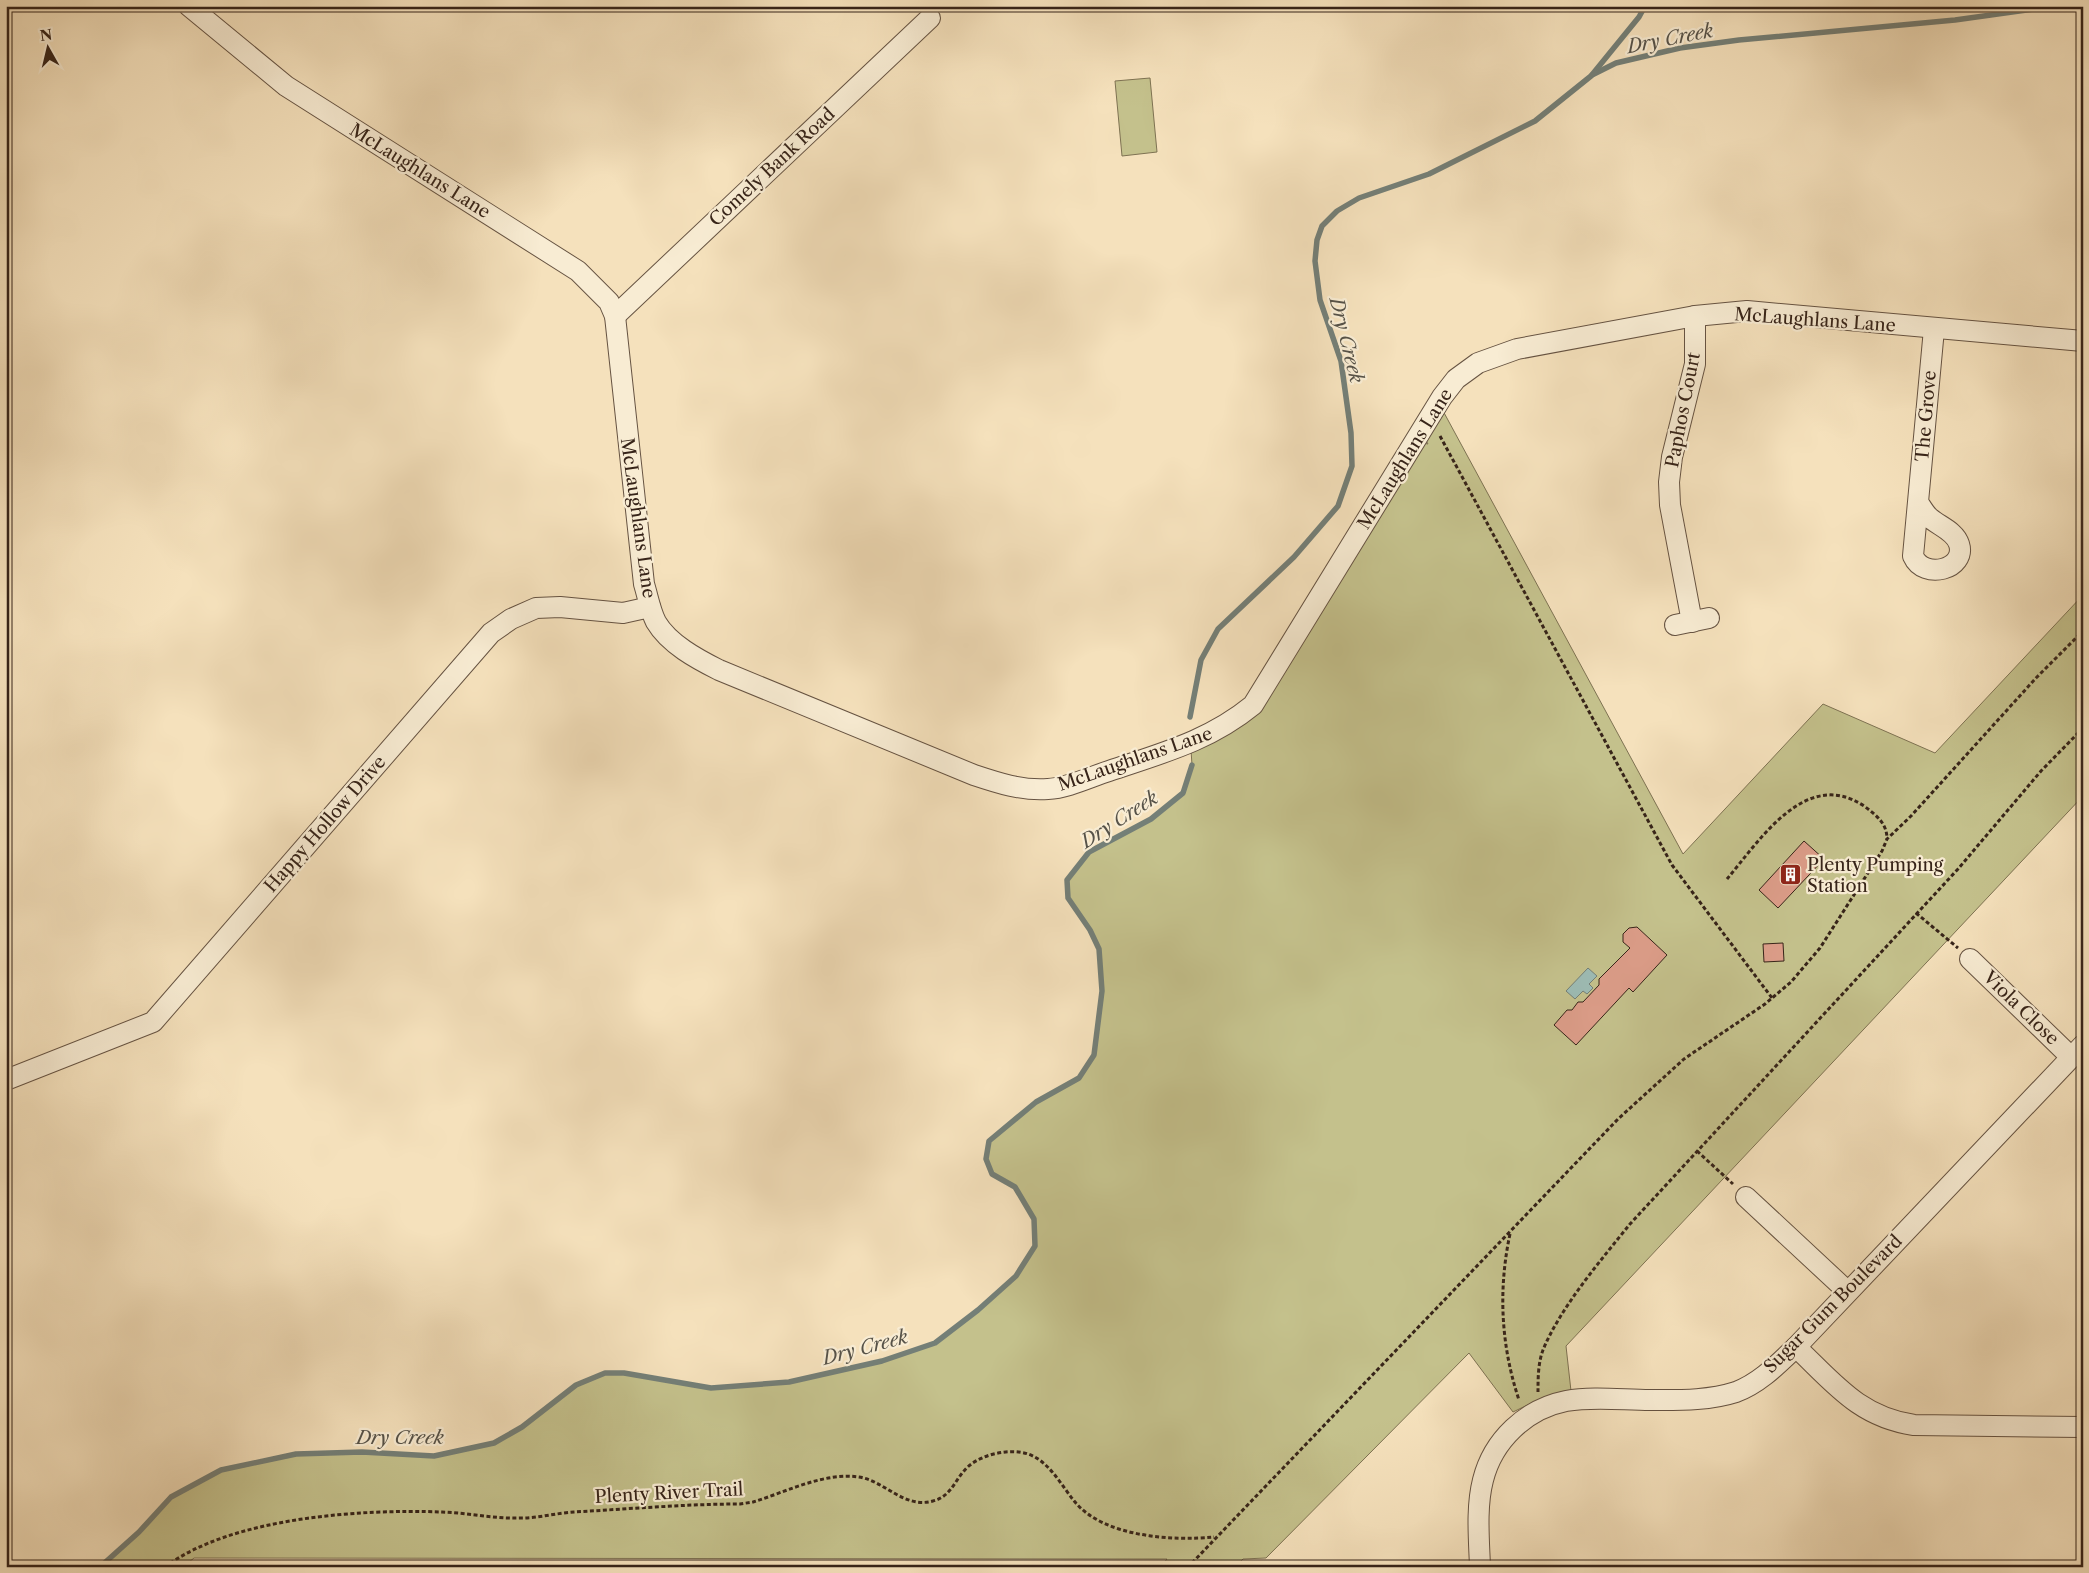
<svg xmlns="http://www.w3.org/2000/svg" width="2089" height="1573" viewBox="0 0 2089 1573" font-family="'Libre Caslon Text',serif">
<rect width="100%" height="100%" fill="#f5e1bc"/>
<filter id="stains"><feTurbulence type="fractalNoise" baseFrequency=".004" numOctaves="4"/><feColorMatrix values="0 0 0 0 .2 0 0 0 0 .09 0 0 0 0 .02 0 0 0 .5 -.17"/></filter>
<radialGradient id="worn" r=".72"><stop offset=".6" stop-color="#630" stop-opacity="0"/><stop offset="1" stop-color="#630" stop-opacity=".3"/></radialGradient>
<g fill="#c4c18c" stroke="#7e7252">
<path d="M1150,78L1157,152L1122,156L1115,81Z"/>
<path d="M1442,409L1683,854L1823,704L1935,753L2083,595V796L1566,1346L1571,1391L1544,1397L1513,1412L1469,1353L1266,1558L1243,1559L1235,1567H1160L1167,1559L194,1558L183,1567H100L139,1532L171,1497L221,1470L296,1454L362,1452L434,1456L494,1443L522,1427L576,1385L605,1373H624L711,1388L789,1382L882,1361L935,1343L978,1310L1016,1276L1035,1246L1034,1219L1015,1187L992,1174L986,1159L989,1141L1036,1102L1079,1078L1094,1055L1102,991L1099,949L1090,930L1068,898L1067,880L1089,852L1151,819L1182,793L1192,765L1191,750L1228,733L1423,443L1428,444L1424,437Z"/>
</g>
<path fill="#9dbcb5" stroke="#747f77" d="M1588,968L1597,976L1589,984L1593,988L1587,994L1583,991L1575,999L1566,991Z"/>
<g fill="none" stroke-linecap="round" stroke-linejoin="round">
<g stroke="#747f77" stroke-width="5.5">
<path d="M1592,75L1616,63L1680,48L1739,40L1955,20L2056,6"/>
<path d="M1190,717L1201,660L1218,629L1294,557L1338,506L1352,466L1351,433L1341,361L1320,300L1315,261L1317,240L1322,226L1337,211L1359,198L1429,174L1535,121L1591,76L1639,17L1645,6"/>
<path d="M100,1567L139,1532L171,1497L221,1470L296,1454L362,1452L434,1456L494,1443L522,1427L576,1385L605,1373H624L711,1388L789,1382L882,1361L935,1343L978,1310L1016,1276L1035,1246L1034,1219L1015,1187L992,1174L986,1159L989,1141L1036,1102L1079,1078L1094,1055L1102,991L1099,949L1090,930L1068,898L1067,880L1089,852L1151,819L1183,793L1192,765"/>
</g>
</g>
<g fill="#dc9d89" stroke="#372419">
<path d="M1804,841L1824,859L1778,908L1759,890Z"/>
<path d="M1637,927L1667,955L1633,992L1629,988L1576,1045L1554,1025L1567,1010H1572L1578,1002H1583L1599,985V979L1630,948L1623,942V934L1629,928Z"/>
<path d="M1783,943L1784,961L1764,962L1763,944Z"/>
</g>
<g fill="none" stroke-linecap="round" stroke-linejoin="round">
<defs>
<g id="street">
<path d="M189,6L286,86L578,271L609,302L615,316L644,584C648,597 650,610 656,622C669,644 697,659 719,670L974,775C998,783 1022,791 1048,789C1068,788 1090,777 1109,771C1162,753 1209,741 1253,705L1442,397L1456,379L1478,363L1517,349L1695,316L1747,311L2083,341"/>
<path d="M615,316L930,18"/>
<path d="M1918,502C1922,508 1925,514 1930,518C1939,526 1955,531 1959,544C1967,569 1924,581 1913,556L1934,329"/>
<path d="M1692,622L1670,505L1669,482L1672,457L1695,364V316"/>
<path d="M1675,625L1709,618"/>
<path d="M1970,959L2071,1057"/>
<path d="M6,1080L153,1022L491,633L511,619L536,608L560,607L623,613L650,607"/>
<path d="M1746,1197L1847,1291"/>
<path d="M1796,1347C1834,1383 1859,1417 1914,1425L2083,1427"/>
<path d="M1480,1567C1479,1539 1476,1507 1483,1480C1493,1440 1526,1409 1566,1401C1593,1396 1623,1400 1650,1400C1678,1400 1708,1401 1736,1392C1760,1383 1778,1364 1796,1347L2083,1045"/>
</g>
</defs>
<use href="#street" stroke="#665342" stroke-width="22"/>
<g stroke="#372419" stroke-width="3" stroke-dasharray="4 2.5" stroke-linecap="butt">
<path d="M1440,436L1672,865L1772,998"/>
<path d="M1727,879C1760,840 1806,767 1864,806C1876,815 1887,823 1887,839"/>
<path d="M1916,913L1958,948"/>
<path d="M1697,1151L1733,1184"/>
<path d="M1510,1234C1498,1290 1501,1346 1519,1400"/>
<path d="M1538,1392C1538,1379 1538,1363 1543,1350C1560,1308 1601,1260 1630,1224L1958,869L2041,771L2083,728"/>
<path d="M1192,1563L1618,1119L1684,1059L1765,1004L1791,982L1820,948L1882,851L1887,839L1911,816L2036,678L2083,631"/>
<path d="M165,1567C232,1517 361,1509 442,1512C469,1513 495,1519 521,1518C539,1518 557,1513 574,1512C629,1509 685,1504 740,1504L753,1502C786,1492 824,1472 859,1477C885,1481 904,1509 933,1501C953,1496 955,1477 970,1465C984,1454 1010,1448 1028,1454C1049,1461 1061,1485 1075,1502C1104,1537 1172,1541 1214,1537"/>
</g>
<use href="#street" stroke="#f8ecd3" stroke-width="20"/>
</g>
<defs>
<symbol id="building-square" viewBox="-11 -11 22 22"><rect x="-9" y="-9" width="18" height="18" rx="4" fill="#8f2418" stroke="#f8ecd3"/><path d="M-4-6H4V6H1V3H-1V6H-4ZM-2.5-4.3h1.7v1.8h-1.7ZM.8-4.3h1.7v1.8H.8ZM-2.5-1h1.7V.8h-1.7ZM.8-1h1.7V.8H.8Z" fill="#fff"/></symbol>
</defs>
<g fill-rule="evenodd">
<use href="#building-square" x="1778" y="862" width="25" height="25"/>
</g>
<g text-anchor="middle" stroke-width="4.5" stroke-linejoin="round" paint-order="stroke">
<g font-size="18" fill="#372419" stroke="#f8ecd3">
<text transform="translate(772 167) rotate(-43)" y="6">Comely Bank Road</text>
<text transform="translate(420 171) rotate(32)" y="6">McLaughlans Lane</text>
<text transform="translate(1815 320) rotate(4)" y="6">McLaughlans Lane</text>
<text transform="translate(1683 410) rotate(-79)" y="6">Paphos Court</text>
<text transform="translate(1926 416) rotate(-85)" y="6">The Grove</text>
<text transform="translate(1405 459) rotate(-58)" y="6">McLaughlans Lane</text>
<text transform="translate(638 518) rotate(82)" y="6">McLaughlans Lane</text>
<text transform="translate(1135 759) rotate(-19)" y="6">McLaughlans Lane</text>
<text transform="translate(325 824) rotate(-49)" y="6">Happy Hollow Drive</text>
<text transform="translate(2021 1008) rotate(44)" y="6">Viola Close</text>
<text transform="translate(1833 1304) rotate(-45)" y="6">Sugar Gum Boulevard</text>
<text transform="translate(669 1493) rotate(-3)" y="6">Plenty River Trail</text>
</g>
<g font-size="18" fill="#372419" stroke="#f8ecd3" text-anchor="start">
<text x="1807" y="871">Plenty Pumping<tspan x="1807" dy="21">Station</tspan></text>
</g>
<g font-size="19" font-style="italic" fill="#565248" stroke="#f8ecd3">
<text transform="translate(1670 38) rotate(-11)" y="7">Dry Creek</text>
<text transform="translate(1347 340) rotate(76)" y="7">Dry Creek</text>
<text transform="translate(1119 819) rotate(-33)" y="7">Dry Creek</text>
<text transform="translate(865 1347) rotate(-15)" y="7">Dry Creek</text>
<text x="400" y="1444">Dry Creek</text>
</g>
</g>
<rect width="2089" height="1573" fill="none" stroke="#f5e1bc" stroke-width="25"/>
<rect x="8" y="8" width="2074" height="1558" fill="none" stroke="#372419" stroke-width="2.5"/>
<rect x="12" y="12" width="2064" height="1548" fill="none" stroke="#372419"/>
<g transform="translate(48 48) rotate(352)" stroke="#f8ecd3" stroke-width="4" paint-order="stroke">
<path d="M0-4L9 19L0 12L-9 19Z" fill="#372419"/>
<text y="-8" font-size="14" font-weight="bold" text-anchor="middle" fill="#372419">N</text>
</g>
<rect width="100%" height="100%" filter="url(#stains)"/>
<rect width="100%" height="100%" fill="url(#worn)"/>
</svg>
